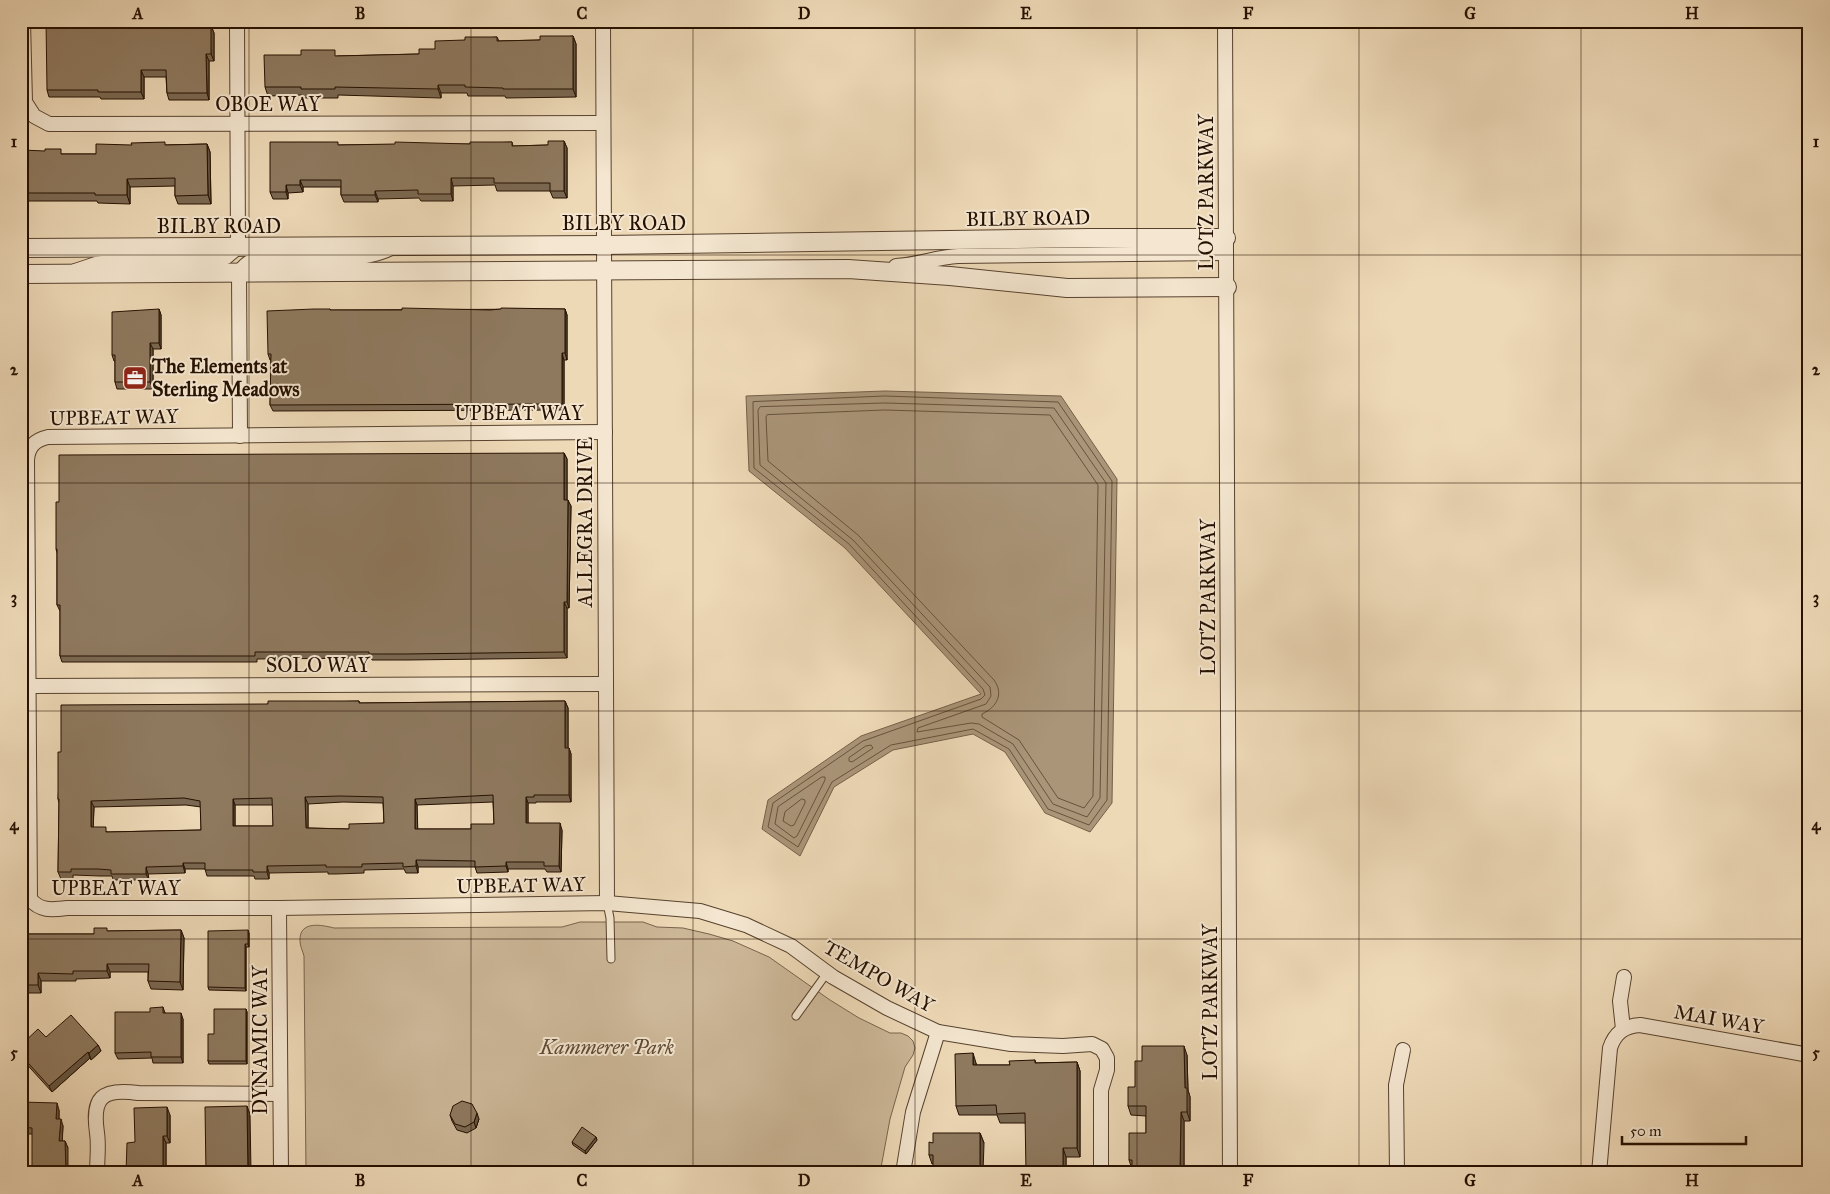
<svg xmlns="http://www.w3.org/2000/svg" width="1830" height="1194" viewBox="0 0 1830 1194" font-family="'IM FELL Great Primer',serif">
<rect width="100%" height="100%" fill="#eed9b7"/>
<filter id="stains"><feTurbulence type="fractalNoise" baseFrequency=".004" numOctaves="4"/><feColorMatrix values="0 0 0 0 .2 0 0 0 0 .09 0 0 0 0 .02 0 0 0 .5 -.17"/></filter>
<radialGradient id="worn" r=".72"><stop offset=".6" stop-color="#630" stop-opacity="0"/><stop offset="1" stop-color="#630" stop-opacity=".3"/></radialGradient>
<path fill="#ccb798" stroke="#78644c" d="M580,922H643L657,927L683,928L709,934L733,941L769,957L830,1000L859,1018L890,1033H901L908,1036L913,1041L915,1048L913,1055L905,1067L890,1119L880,1173H306L304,956C303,952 300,946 300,941C299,920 322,925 334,928L562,927Z"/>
<path fill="#aa9579" stroke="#756049" d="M885,391L1061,396L1117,479L1112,803L1090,832L1045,813L1005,752L973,734L893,750L834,787L800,856L762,829L768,800L861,736L981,694L845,548L749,471L746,396Z"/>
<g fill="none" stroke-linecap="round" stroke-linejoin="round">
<g stroke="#68523c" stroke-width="1">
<path d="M885,396L1058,402L1112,481L1107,800L1089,825L1048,809L1009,749L973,729L891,745L832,782L798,847L768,827L773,803L863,741L981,699L985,695L983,689L849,544L754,468L753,402Z"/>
<path d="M885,403L1054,408L1106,483L1100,798L1087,817L1053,804L1013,744L979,724L971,723L917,732L918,728L986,704L991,696L990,687L853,540L760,465L758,410L760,407Z"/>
<path d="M885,410L1050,415L1098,485L1093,796L1084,808L1058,798L1019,740L982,717V714C997,707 1004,694 994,680L858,535L768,461L766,417L767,415Z"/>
<path d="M866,746L871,745L873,748L852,762L849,761V758Z"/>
<path d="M822,777H825V780L797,836L794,838L775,824L778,807Z"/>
<path d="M802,799L805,800V803L794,825L791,826L783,821L785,812Z"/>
</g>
<defs>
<g id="service">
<path d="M607,903L610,918L611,959"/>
<path d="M796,1016L827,973"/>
</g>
<g id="minor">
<path d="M23,21L25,102L34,116L49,124L603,123"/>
<path d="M603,21L607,903"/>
<path d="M1225,21L1230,1173"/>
<path d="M896,266C917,265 937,257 958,256L1226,253"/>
<path d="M75,271L96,264L110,262L213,261L226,257L238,247L237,21"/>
<path d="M605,432L48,437C35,440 28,446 27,460L30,899C40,911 51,910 67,908H279L607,903L700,911L746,925L791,946L833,977L887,1008L938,1032L1011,1044L1063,1046L1092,1044L1102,1049L1107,1058V1070L1101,1090V1173"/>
<path d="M240,436L239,273C244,265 249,261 258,259C296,259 357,265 391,248"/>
<path d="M29,686L606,684"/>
<path d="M279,908L281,1173"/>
<path d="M1623,1029L1620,1001L1624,977"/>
<path d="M97,1173C97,1160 99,1146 97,1133C92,1098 101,1088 138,1093L280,1094"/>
<path d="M903,1173L913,1112L938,1032"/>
<path d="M1397,1173L1396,1085L1403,1050"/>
<path d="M1599,1173L1610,1048C1615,1033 1624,1026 1640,1025L1809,1055"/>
</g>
<g id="tertiary">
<path d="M21,248L604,245L1089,238H1226"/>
<path d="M21,274L848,269L950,276L1067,288L1227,287"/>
</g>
</defs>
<use href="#service" stroke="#57422e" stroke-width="9"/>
<use href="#minor" stroke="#57422e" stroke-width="16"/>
<use href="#tertiary" stroke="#57422e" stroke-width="20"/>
<use href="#service" stroke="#f4e6d0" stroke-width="7"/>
<use href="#minor" stroke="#f4e6d0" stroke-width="14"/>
<use href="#tertiary" stroke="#f4e6d0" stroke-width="18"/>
</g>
<g fill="#7a6852" stroke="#251000" fill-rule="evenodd">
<path d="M304,21H337V22Z"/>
<path d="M145,25V27L212,28L214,33V61H209V100H169L167,93L166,77H144V99H101L100,97H49L47,90Z"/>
<path d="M573,36L576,44V97L506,98L505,96H468L467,93H441V98L338,95V98H304L303,95L268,96L265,87L337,56L419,54L465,40L497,37L499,41L540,40Z"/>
<path d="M564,141L567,148V198H553L550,191H497L495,185L453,186V201H421L419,198L378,199V202H344L341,195V187H303V192L288,193V199H273L270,192L339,145L470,144L512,142L513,146L548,145Z"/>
<path d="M207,144L210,152L211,204H178L175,196V186L130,187V204L98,203L97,201H26L24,195H21V155L62,154H96L166,145Z"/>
<path d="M159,309L161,315V349H153V389H117L115,382V361H114L112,355Z"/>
<path d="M330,309L331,310L565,309L567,315V360H564V410L273,411L270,405L271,360H270L268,354Z"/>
<path d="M564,453L567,459V500L571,506L569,608H567V658L407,660H372L371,658L257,659V662H62L60,656V611L57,605V553L56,549Z"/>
<path d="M359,701L360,703L565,701L568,708V748H569L571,754V802H536V803H528V823L562,830L561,872H547L545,869H508V872L477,873L475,867H418V873H406L404,869L364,870V873L336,874H328V872L269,873V879H255L254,876H207L205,869H185V873L148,874L149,880H113L112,876H100L73,875V879H61L58,872L59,803L58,799L61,752L268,704ZM343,802L383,803L384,823L349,829L308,828V804ZM493,802L494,824L471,829H417V805ZM186,805L201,807V830L108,832L93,827L94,807ZM235,805H273V826H235Z"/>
<path d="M181,930L184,938L183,990L151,989L148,981V972H110V978L76,979V981H41V993H21V934H94L108,931Z"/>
<path d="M249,933V947H246V991L209,990L208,987Z"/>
<path d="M163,1007L165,1013L183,1019V1063H153L152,1058L118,1059L115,1053L150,1012Z"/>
<path d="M246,1009L247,1012V1064H209L208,1061L214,1034Z"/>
<path d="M46,1037L98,1045L101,1051L91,1060L90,1058L52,1092L21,1058V1045Z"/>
<path d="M1187,1055L1188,1090L1190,1097V1121H1184V1173H1132V1169L1129,1160L1146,1133V1116L1131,1115L1128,1106L1135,1087L1142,1061Z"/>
<path d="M1035,1060L1036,1063L1077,1062L1080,1071V1157H1066V1173L1025,1123H1000L997,1115H959L956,1106L976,1063V1065H1010Z"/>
<path d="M21,1102L59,1110V1119L63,1126L62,1141H65L68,1148L32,1134H23L21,1130Z"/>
<path d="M170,1115V1143H166V1173H126L135,1142Z"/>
<path d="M450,1115L479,1119L476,1128L467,1133L457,1130L452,1121Z"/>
<path d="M980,1133L984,1143L932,1164L929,1155L933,1143Z"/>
<path d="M596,1137L597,1140L586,1154L573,1145L572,1142Z"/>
</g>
<g fill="#635542" stroke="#251000">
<path d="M142,21H143L145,25V33L142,27Z"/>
<path d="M209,21H212V28L214,33V61L211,54Z"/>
<path d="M573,36L576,44V97L573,89Z"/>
<path d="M206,54L209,61V100L207,93Z"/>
<path d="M141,70L144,77V99L141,92Z"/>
<path d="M438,85L441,93V98L438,89Z"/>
<path d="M564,141L567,148V198L564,191Z"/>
<path d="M207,144L210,152L211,204L208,195Z"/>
<path d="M451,178L453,186V201L451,194Z"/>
<path d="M127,179L130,187V204L127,195Z"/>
<path d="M300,180L303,187V192L300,185Z"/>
<path d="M286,185L288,193V199L286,192Z"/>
<path d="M375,191L378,199V202L375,195Z"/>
<path d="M159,309L161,315V349L159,343Z"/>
<path d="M565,309L567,315V360L565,353Z"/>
<path d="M150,343L153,349V389L150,382Z"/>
<path d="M562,353L564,360V410L562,404Z"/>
<path d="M564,453L567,459V506L564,500Z"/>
<path d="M568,500L571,506L569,608L567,602Z"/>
<path d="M564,602L567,608V658L564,652Z"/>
<path d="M565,701L568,708V754L565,748Z"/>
<path d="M569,748L571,754V802L569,795Z"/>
<path d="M305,797L308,804V835L306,828Z"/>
<path d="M526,797L528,803V829L526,823Z"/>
<path d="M233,799L235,805V833L233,826Z"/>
<path d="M415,799L417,805L418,836L415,829Z"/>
<path d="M91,801L94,807L93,834L91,827Z"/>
<path d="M560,823L562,830L561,872L559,866Z"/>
<path d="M416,860L418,867V873L416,866Z"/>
<path d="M506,862L508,869V872L506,866Z"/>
<path d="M183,863L185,869V873L183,866Z"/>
<path d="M267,866L269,873V879L267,872Z"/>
<path d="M146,867L148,874L149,880L146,874Z"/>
<path d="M181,930L184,938L183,990L180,982Z"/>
<path d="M248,930L249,933V947L248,944Z"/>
<path d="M245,944L246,947V991L245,988Z"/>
<path d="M107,964L110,972V978L107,971Z"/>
<path d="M38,973L41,981V993L38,985Z"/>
<path d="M246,1009L247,1012V1064L246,1061Z"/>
<path d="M181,1013L183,1019V1063L181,1057Z"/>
<path d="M98,1045L101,1051L91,1060L89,1053Z"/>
<path d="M1184,1046L1187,1055L1188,1090L1190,1097V1121L1187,1112L1185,1088Z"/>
<path d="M88,1052L90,1058L52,1092L49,1086Z"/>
<path d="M973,1053L976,1063V1075L973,1065Z"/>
<path d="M1077,1062L1080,1071V1157L1077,1148Z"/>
<path d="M57,1103L59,1110V1125L56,1119Z"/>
<path d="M247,1106L250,1114L251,1173H248Z"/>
<path d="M167,1107L170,1115V1143L167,1136Z"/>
<path d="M1181,1112L1184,1121V1173H1180Z"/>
<path d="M477,1113L479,1119L476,1128L474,1122Z"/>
<path d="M61,1119L63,1126L62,1148L59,1141Z"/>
<path d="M980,1133L984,1143L983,1173H980Z"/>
<path d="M163,1136L166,1143V1173H163Z"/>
<path d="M596,1137L597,1140L586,1154L585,1151Z"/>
<path d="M65,1141L68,1148V1173H66Z"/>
<path d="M1063,1148L1066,1157V1173H1063Z"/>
</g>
<g fill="#8e795f" stroke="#251000" fill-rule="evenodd">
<path d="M46,21H142V27L171,26L172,21H209V26H211V54H206L207,93H167L166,70H141V92H98V90H47Z"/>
<path d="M540,36H573V89H503V88L465,87V85H438V89L335,87V89H301V87H265L264,55H301V50H335V56L419,54V49H435V41L465,40V37H497V41L540,40Z"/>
<path d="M548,141H564V191H550V183H494V178H451V194H418V190L375,191V195H341V180H300V185H286V192H270V142H338V145L395,144V142L470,144V142H512V146L548,145Z"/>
<path d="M165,142V145L207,144L208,195L175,196V178L127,179V195H95V193H23V187H21V155H22V150L45,151V149H61V154H96V144L132,145L131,143Z"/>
<path d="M402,308L490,310L501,309V308L565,309V353H562V404L270,405L271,354H268L267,311L314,309H330V310H402Z"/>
<path d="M159,309V343H150V382H115V355H112V312Z"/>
<path d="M564,453V500H568L567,602H564V652L405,654H369V652H255V656H60V605H57V549H56V502H59V455Z"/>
<path d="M268,701H359V703L565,701V748H569V795H534V797H526V823H560L559,866H544V862H506V866L475,867V861L416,860V866L403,867V863L362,864V867H326V865L267,866V872H253V870H205V863H183V866L146,867V874H111V870L98,869H71V872H58L59,799H58V752H61V705L268,704ZM493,795L494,824H471V829H415V799ZM340,796L383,797L384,823L349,824V829L306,828L305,797ZM184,798L200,801L201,830L106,832V827H91V801ZM272,798L273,826H233V799Z"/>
<path d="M94,928H107V931L181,930L180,982L148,981L149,964H107V971H73V974L38,973V985H21V934H94Z"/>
<path d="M248,930V944H245V988L208,987V931Z"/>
<path d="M163,1007V1013H181V1057H151V1052L115,1053V1012H150V1008Z"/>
<path d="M214,1009H246V1061H208V1034H214Z"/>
<path d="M71,1015L98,1045L89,1053L88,1052L49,1086L21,1055V1045L38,1029L46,1037Z"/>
<path d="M1142,1046H1184L1185,1088H1187V1112H1181L1180,1173H1132V1160H1129V1133H1146V1106H1128V1087H1135V1061H1142Z"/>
<path d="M973,1053V1065H1010L1009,1061L1035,1060V1063L1077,1062V1148H1063V1173H1026L1025,1113L997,1114L996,1105L956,1106L955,1054Z"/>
<path d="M462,1101L472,1104L477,1113L474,1122L465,1127L455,1124L450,1115L453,1106Z"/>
<path d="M21,1102L57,1103L56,1119H61L59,1141H65L66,1173H32V1128L21,1127Z"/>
<path d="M247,1106L248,1173H206L205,1107Z"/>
<path d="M167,1107V1136H163V1173H126L127,1143L135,1142L134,1108Z"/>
<path d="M582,1127L596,1137L585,1151L572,1142Z"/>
<path d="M933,1133H980V1173H933V1155H929V1142L933,1143Z"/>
</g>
<path fill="none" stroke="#251000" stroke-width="1" stroke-opacity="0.55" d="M249,21V1173M471,21V1173M693,21V1173M915,21V1173M1137,21V1173M1359,21V1173M1581,21V1173M21,255H1809M21,483H1809M21,711H1809M21,939H1809"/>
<defs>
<symbol id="office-square" viewBox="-11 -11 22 22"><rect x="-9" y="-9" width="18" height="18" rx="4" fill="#8f2418" stroke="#f4e6d0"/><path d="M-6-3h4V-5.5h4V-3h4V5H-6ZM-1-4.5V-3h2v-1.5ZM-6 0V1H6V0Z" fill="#fff"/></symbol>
</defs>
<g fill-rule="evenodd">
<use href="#office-square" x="121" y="364" width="28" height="28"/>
</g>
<g text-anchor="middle" stroke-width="4" stroke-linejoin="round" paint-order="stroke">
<g font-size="20" fill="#251000" stroke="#f4e6d0">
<text x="268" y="111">OBOE WAY</text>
<text transform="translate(1206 192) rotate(-90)" y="7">LOTZ PARKWAY</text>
<text transform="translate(1028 218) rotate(-1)" y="7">BILBY ROAD</text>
<text x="624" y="230">BILBY ROAD</text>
<text x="219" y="233">BILBY ROAD</text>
<text x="519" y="420">UPBEAT WAY</text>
<text transform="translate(114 417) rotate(-1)" y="7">UPBEAT WAY</text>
<text transform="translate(585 522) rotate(-90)" y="7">ALLEGRA DRIVE</text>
<text transform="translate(1208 597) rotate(-90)" y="7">LOTZ PARKWAY</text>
<text x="318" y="672">SOLO WAY</text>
<text transform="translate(521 885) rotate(-1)" y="7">UPBEAT WAY</text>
<text x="116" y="895">UPBEAT WAY</text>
<text transform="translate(879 976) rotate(30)" y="7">TEMPO WAY</text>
<text transform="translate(1210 1002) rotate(-90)" y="7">LOTZ PARKWAY</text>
<text transform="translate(1719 1019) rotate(10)" y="7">MAI WAY</text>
<text transform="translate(260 1040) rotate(-90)" y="7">DYNAMIC WAY</text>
</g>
<g font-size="20" font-weight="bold" fill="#251000" stroke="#f4e6d0" text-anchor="start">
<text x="152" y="373">The Elements at<tspan x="152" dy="23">Sterling Meadows</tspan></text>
</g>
<g font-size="20" font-style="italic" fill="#5f4a35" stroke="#f4e6d0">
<text x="607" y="1054">Kammerer Park</text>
</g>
</g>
<rect width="1830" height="1194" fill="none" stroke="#eed9b7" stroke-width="55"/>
<path d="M1622 1136v8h124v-8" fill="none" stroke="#251000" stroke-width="2.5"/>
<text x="1630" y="1136" font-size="15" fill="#251000" stroke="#f4e6d0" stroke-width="4" paint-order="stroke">50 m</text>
<rect x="28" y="28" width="1774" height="1138" fill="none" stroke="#251000" stroke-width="2"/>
<g font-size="16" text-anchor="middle" font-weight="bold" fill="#251000">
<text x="138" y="19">A</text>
<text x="360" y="19">B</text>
<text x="582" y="19">C</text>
<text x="804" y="19">D</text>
<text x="1026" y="19">E</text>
<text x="1248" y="19">F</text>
<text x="1470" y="19">G</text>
<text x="1692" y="19">H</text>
<text x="14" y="147">1</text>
<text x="1816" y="147">1</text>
<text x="14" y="375">2</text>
<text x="1816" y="375">2</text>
<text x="14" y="603">3</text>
<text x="1816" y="603">3</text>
<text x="14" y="830">4</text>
<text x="1816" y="830">4</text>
<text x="14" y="1058">5</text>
<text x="1816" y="1058">5</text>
<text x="138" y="1186">A</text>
<text x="360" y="1186">B</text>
<text x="582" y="1186">C</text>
<text x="804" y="1186">D</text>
<text x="1026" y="1186">E</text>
<text x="1248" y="1186">F</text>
<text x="1470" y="1186">G</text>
<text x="1692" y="1186">H</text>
</g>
<rect width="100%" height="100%" filter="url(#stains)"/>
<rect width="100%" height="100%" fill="url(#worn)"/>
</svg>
